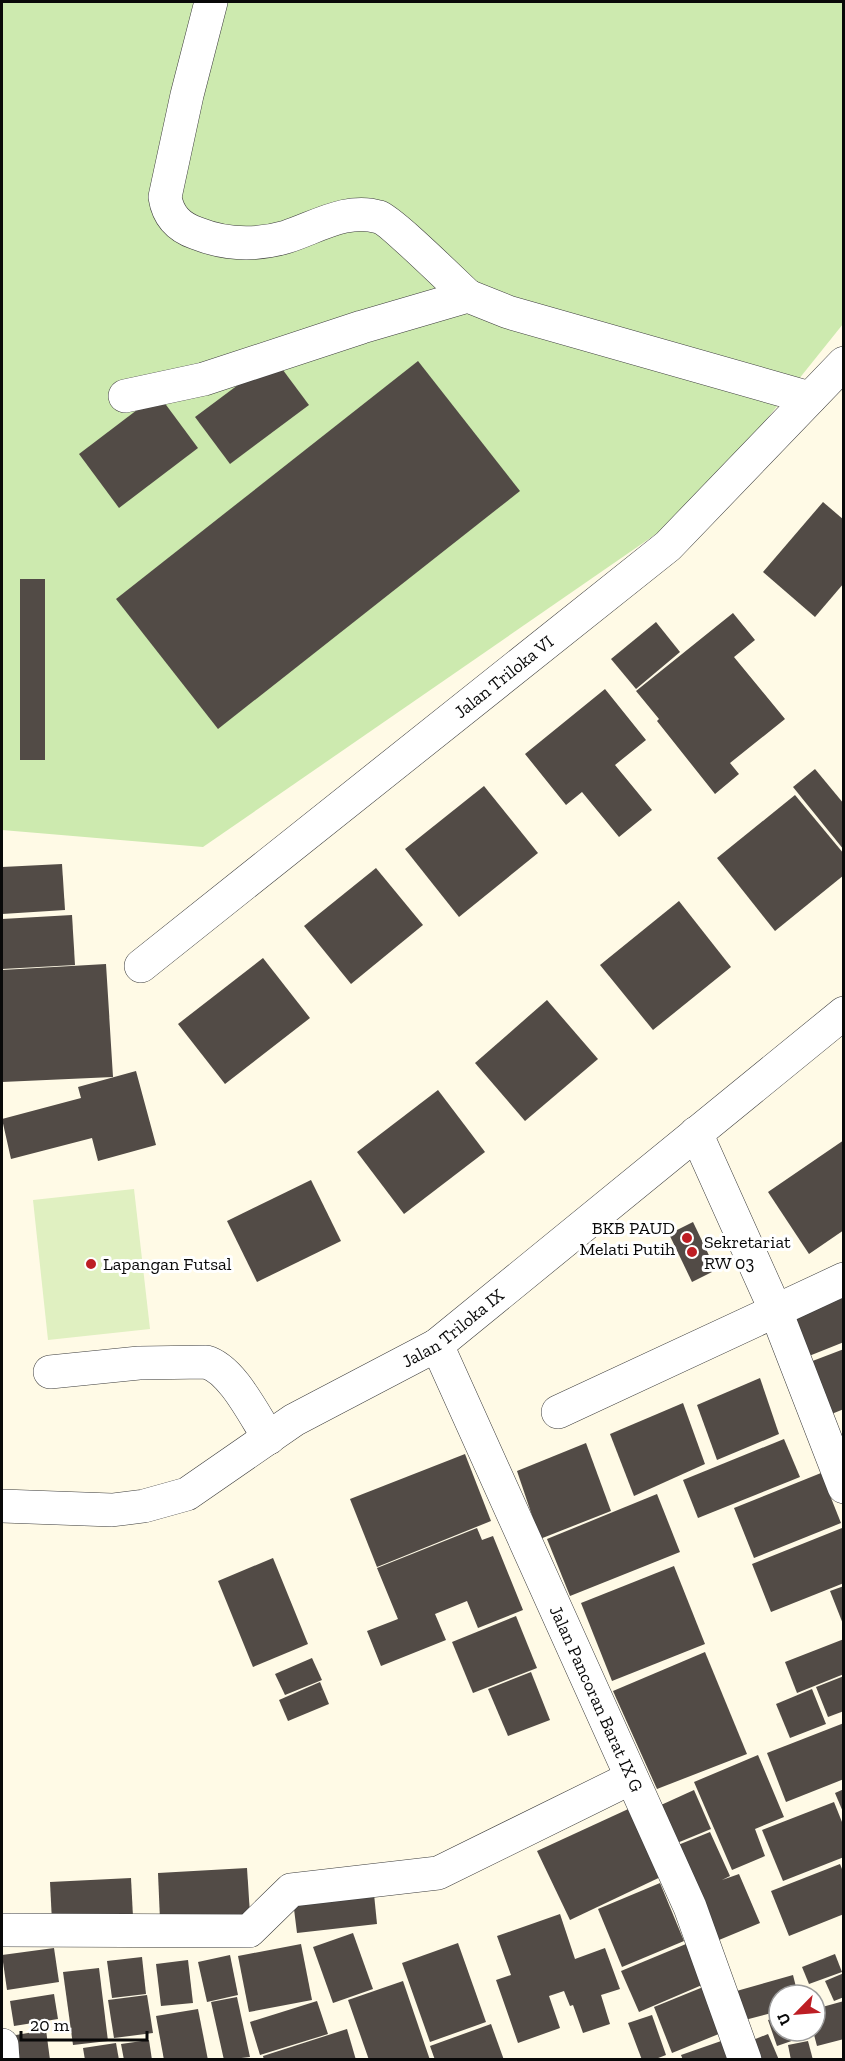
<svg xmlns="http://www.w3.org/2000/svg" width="845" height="2061" viewBox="0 0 845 2061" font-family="'Zilla Slab',serif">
<rect width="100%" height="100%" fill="#fffae6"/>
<path fill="#cdeaaf" d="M2,2H843V324L698,505L203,847L2,830Z"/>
<path fill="#e0f0c1" d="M134,1189L150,1329L48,1340L33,1200Z"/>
<g fill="#524b46">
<path d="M274,358L309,405L230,464L195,417Z"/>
<path d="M418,361L520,491L218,729L116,599Z"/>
<path d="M158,394L198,448L119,508L79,454Z"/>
<path d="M823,502L844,520V583L815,617L763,572Z"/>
<rect x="20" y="579" width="25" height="181"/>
<path d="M733,613L755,640L734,657L785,719L730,763L739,774L715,794L657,721L659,719L636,691Z"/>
<path d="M656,622L680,652L636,689L611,659Z"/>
<path d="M605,689L646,740L615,765L652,810L619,837L582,792L566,805L525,754Z"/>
<path d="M815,769L844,804V850L793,787Z"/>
<path d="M484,786L538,853L459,917L405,849Z"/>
<path d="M795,795L844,854V875L775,931L717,858Z"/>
<path d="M62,864L65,910L2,914V867Z"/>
<path d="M376,868L423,925L351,984L304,926Z"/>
<path d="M679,901L731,967L653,1030L600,965Z"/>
<path d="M72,915L75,965L2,969V919Z"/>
<path d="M263,958L310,1018L225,1084L178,1024Z"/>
<path d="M106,964L113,1077L2,1082V970Z"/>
<path d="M547,1000L598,1059L525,1121L475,1063Z"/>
<path d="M136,1071L156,1145L98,1161L92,1138L11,1159L2,1119L81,1098L78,1087Z"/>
<path d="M438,1090L485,1152L404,1214L357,1152Z"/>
<path d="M844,1140V1230L809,1254L768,1192Z"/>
<path d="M311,1180L341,1241L257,1282L227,1221Z"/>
<path d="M693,1222L716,1270L692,1282L669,1234Z"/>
<path d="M844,1290V1342L799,1360L781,1315Z"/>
<path d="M844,1349V1409L824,1417L802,1365Z"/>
<path d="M760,1378L779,1434L717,1460L697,1405Z"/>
<path d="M683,1403L705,1464L634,1496L610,1434Z"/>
<path d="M784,1439L800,1477L698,1518L683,1480Z"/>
<path d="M586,1443L611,1511L540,1539L517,1471Z"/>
<path d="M465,1454L491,1521L377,1567L350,1499Z"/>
<path d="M821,1473L841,1523L754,1558L734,1508Z"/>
<path d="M657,1494L680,1552L570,1596L547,1539Z"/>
<path d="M477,1528L482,1540L493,1536L523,1610L478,1628L467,1601L435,1614L446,1640L381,1666L367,1631L398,1619L377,1568Z"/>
<path d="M842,1528L844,1583L771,1612L752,1564Z"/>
<path d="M273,1558L308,1644L253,1667L218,1581Z"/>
<path d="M674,1566L705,1644L612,1681L581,1603Z"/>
<path d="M844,1586V1624H843L830,1591Z"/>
<path d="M516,1616L537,1668L473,1693L452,1642Z"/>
<path d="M844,1639V1674L797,1693L785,1662Z"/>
<path d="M705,1652L747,1754L657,1789L613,1691Z"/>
<path d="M312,1658L322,1680L285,1695L275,1674Z"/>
<path d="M531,1672L550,1720L508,1736L488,1689Z"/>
<path d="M844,1676V1711L828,1717L816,1687Z"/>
<path d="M320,1682L329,1704L288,1721L279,1700Z"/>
<path d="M812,1689L826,1724L790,1738L776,1704Z"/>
<path d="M844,1723V1779L786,1802L767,1753Z"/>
<path d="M758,1755L784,1817L755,1829L765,1856L732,1870L694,1782Z"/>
<path d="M844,1789V1812H843L835,1793Z"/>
<path d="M694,1790L711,1829L677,1843L661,1805Z"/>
<path d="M834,1802L844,1827V1857L783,1881L762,1830Z"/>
<path d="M637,1805L669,1873L570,1920L537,1851Z"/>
<path d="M710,1832L730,1876L722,1880L739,1874L760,1923L719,1940L678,1845Z"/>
<path d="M840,1864L844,1874V1914L789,1936L771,1891Z"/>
<path d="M247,1868L250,1914L160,1920L158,1873Z"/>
<path d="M131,1878L133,1917L52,1922L50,1882Z"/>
<path d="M660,1883L684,1941L622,1967L598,1909Z"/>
<path d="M373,1884L377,1924L297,1933L292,1893Z"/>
<path d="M560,1914L575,1959L605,1948L620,1989L601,1995L610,2024L583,2033L573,2005L570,2006L564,1991L549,1996L560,2028L518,2043L496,1980L511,1975L497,1936Z"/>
<path d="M353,1933L373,1989L333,2003L313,1947Z"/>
<path d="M698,1939L716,1979L639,2012L621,1971Z"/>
<path d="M458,1943L486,2022L430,2042L402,1963Z"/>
<path d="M301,1944L312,2000L249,2012L238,1956Z"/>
<path d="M54,1948L59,1982L7,1990L2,1955Z"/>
<path d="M835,1954L842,1972L809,1984L802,1967Z"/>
<path d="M230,1955L238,1995L207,2002L198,1962Z"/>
<path d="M142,1957L146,1994L112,1998L107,1961Z"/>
<path d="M188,1960L193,2003L161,2006L156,1964Z"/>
<path d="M99,1968L108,2041L73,2045L63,1972Z"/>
<path d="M844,1973V1997L834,2001L825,1981Z"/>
<path d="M793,1975L798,1995H779V2011L741,2021L733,1992Z"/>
<path d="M403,1981L430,2060H369L348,2000Z"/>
<path d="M713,1983L731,2029L672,2053L654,2007Z"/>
<path d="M54,1994L58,2019L14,2026L10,2001Z"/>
<path d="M147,1995L153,2033L114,2038L108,2000Z"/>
<path d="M237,1997L250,2057L224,2060L211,2002Z"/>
<path d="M317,2001L328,2034L260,2055L250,2022Z"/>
<path d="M844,2001V2039L817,2046L813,2031L815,2009Z"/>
<path d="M198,2009L208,2060H164L156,2016Z"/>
<path d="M652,2015L666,2055L653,2060H642L628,2023Z"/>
<path d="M779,2016V2031H808L809,2035L777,2046L768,2020Z"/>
<path d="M491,2024L504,2060H435L430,2046Z"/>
<path d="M347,2029L356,2060H264L263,2056Z"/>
<path d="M46,2030L50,2060H20L16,2035Z"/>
<path d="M768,2034L779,2060H756L748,2042Z"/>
<path d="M149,2040L152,2060H124L121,2044Z"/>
<path d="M724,2040L730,2060H683L681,2055Z"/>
<path d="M808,2041L813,2060H791L788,2045Z"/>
<path d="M116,2043L119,2060H85L83,2048Z"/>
</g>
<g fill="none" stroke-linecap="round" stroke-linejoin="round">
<defs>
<g id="minor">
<path d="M211,2L187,95L165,197C168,216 179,227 196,233C226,245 255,246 286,237C315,228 347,207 379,217C390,220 455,284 468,296"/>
<path d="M125,396L204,379L362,327L468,296L508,312L810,398"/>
<path id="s1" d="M141,966L668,546L844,363"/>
<path d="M696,1133L775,1309L844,1487"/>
<path id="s2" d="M437,1345L690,1907L745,2060"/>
<path d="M50,1372L139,1363L206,1362C232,1369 254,1415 269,1438"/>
<path d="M558,1412L844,1279"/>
<path id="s3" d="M2,1506L112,1510L144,1506L187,1494L294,1420L437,1345L844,1013"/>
<path d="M2,1930L249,1931L291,1890L438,1873L631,1778"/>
<path d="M2,2045L3,2060"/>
</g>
</defs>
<use href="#minor" stroke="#3c3c3c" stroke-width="34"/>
<use href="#minor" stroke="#fff" stroke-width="33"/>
</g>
<g fill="#bd1e24" stroke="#fff" stroke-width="2">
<circle cx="687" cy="1238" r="6"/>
<circle cx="692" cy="1252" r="6"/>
<circle cx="91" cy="1264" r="6"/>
</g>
<g text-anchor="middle" stroke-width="6" stroke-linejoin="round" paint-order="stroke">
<g font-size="18" fill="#090909" stroke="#fff">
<text dy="6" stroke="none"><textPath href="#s1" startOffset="464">Jalan Triloka VI</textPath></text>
<text dy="6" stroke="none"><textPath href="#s3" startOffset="501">Jalan Triloka IX</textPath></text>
<text dy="6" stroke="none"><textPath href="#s2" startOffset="388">Jalan Pancoran Barat IX G</textPath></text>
</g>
<g font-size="18" fill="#090909" stroke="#fff" text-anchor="start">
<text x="675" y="1234" text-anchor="end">BKB PAUD<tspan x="675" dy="21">Melati Putih</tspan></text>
<text x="704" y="1248">Sekretariat<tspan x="704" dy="21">RW 03</tspan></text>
<text x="103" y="1270">Lapangan Futsal</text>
</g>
</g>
<rect width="845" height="2061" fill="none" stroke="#090909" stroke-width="6"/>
<g transform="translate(797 2013) rotate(245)"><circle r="28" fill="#ffffff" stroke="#9d9d9d" stroke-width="1.5"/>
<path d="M0-4.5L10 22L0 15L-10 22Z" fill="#bd1e24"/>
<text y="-9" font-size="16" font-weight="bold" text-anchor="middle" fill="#090909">U</text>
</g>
<path d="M21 2031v9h126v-9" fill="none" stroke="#090909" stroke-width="3"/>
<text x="30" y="2031" font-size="18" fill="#090909" stroke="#ffffff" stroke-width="4.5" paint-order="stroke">20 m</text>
</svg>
